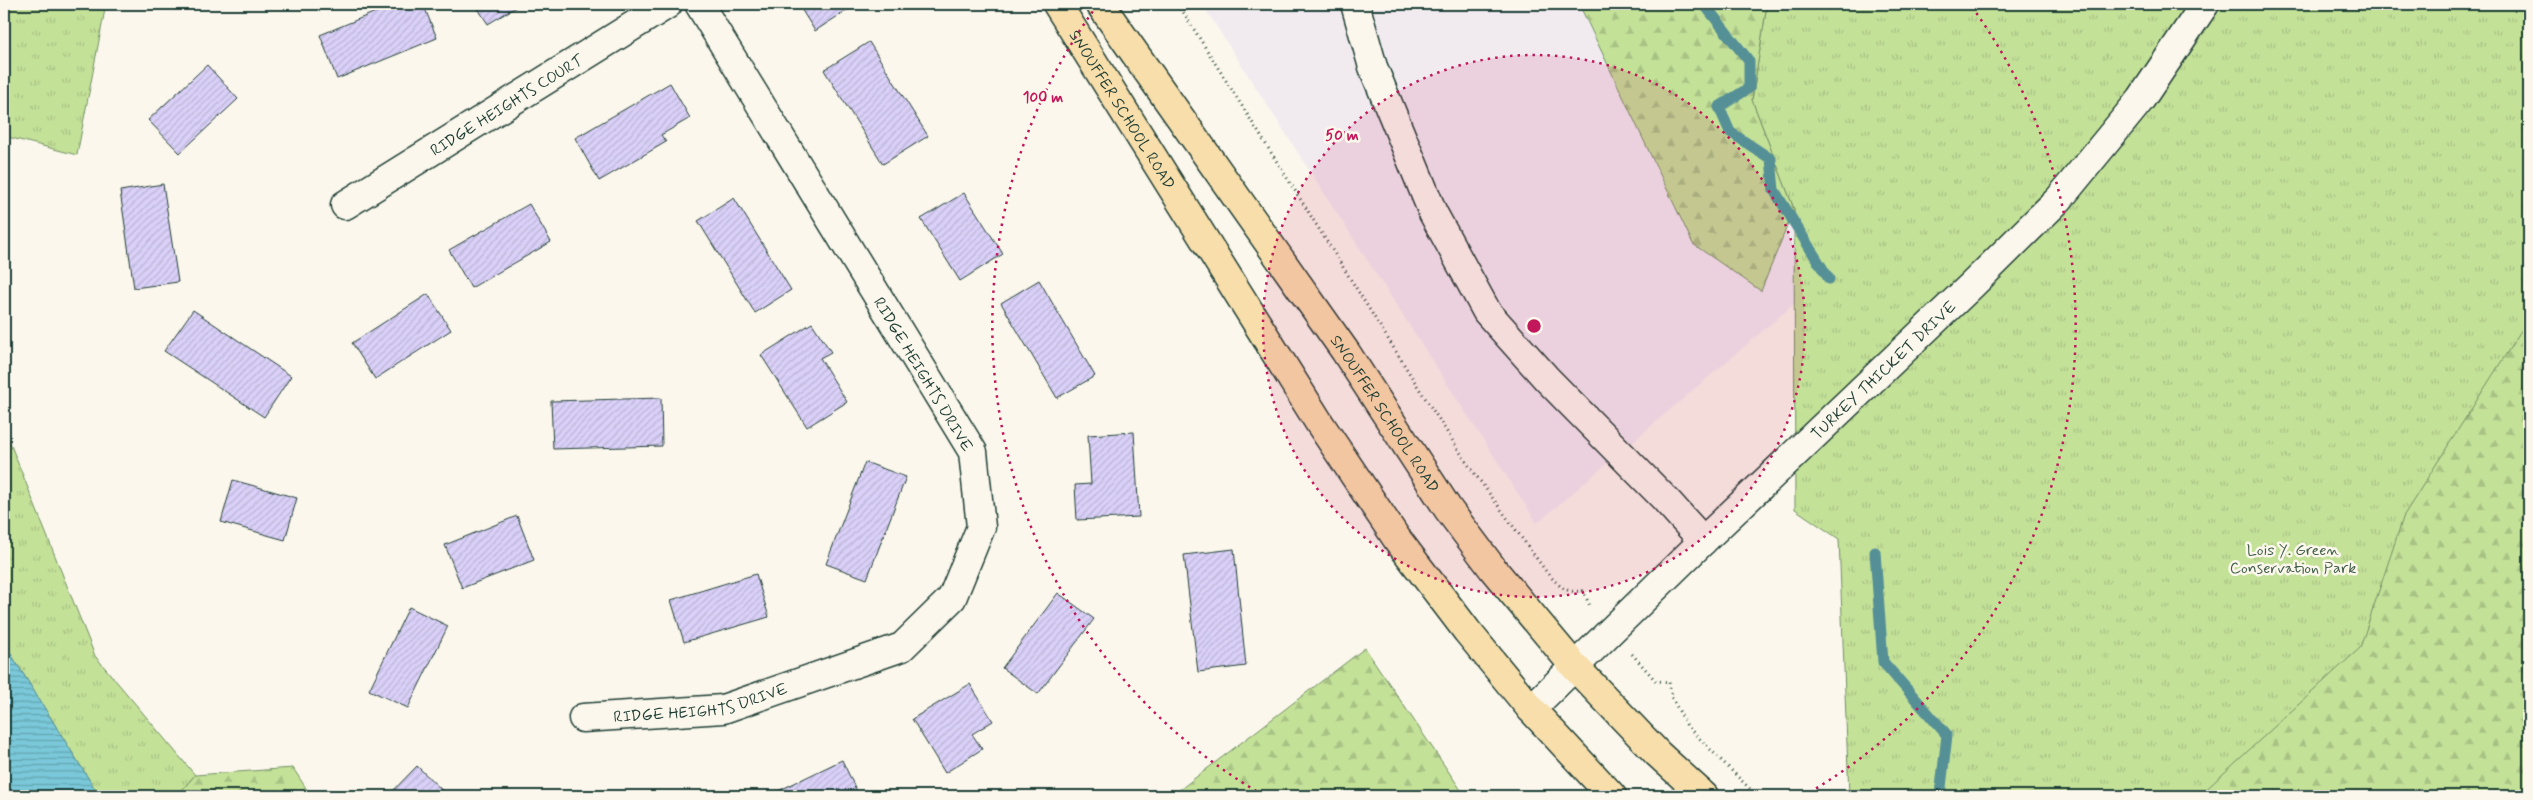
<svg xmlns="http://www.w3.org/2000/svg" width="2533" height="800" viewBox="0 0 2533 800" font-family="Mynerve,sans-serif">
<defs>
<pattern id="grass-tufts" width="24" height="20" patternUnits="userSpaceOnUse" patternTransform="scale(1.25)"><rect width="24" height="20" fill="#c4e198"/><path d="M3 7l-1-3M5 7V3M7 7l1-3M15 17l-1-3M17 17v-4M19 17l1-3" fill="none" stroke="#a8c284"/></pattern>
<pattern id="forest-firs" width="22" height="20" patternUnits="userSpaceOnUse" patternTransform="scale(1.25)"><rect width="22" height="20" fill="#c4e198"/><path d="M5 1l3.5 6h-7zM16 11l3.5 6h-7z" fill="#a8c284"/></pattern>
<pattern id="water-rules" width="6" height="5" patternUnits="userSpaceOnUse" patternTransform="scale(1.25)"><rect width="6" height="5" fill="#7ac8d9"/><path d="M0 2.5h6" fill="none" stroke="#63a4b1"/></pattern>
<pattern id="building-hatch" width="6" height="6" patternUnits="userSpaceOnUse" patternTransform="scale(1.25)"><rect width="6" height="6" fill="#dad0f8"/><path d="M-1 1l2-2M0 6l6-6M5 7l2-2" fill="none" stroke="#bbb4d5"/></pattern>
</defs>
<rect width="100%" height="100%" fill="#fbf7ec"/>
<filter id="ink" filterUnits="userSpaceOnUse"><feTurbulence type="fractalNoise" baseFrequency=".02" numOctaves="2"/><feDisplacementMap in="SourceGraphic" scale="10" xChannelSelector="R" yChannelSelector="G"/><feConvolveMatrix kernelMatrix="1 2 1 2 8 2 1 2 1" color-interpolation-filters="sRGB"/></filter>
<g filter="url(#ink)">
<path fill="#f1ebf0" d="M1202,4H2059L1935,184L1537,523Z"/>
<g fill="url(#grass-tufts)" stroke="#728f66">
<path d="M4,4H106L77,155L4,136Z"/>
<path d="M1767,4H2529V796H1849L1839,539L1795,509L1794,209L1752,100Z"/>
<path d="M4,428L95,656L195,775L177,796H93L95,789L4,643Z"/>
</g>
<g fill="url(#forest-firs)" stroke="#728f66">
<path d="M1579,4H1767L1752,100L1794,209L1761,291L1693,244Z"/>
<path d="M2529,318V796H2199L2360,648L2404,515Z"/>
<path d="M1365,648L1465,796H1167L1178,791Z"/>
<path d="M293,768L311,796H177L195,775Z"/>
</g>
<path fill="url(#water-rules)" stroke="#569097" d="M4,643L95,789L93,796H4Z"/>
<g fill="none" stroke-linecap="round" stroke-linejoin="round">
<g stroke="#569097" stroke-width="11">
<path d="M1704,4L1749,61V88L1719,107L1730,132L1771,159L1774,190L1829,279"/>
<path d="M1875,552L1883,662L1947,735L1940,796"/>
</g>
</g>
<g fill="url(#building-hatch)" stroke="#1f3d34">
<path d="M395,4H423L437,38L337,79L320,35Z"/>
<path d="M475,4H521L488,24Z"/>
<path d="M798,4H855V5L815,31Z"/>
<path d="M869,42L928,136L883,164L824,70Z"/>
<path d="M207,65L238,99L180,153L148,120Z"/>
<path d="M670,83L690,118L661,135L666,142L599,181L575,138Z"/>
<path d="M163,184L178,282L134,288L120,191Z"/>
<path d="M964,193L1003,254L960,281L921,219Z"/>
<path d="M734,198L791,290L755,313L698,221Z"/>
<path d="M529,204L551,242L471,288L449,250Z"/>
<path d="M1039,280L1095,376L1057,398L1001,303Z"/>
<path d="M428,294L451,330L375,379L352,343Z"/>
<path d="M193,310L291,376L264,417L164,351Z"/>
<path d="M812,323L831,352L820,358L847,402L807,427L761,355Z"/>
<path d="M661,398L662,446L553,449L551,401Z"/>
<path d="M1134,432L1139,517L1077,520L1075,485L1091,484L1088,435Z"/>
<path d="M865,462L906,477L867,579L826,564Z"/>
<path d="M233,480L297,498L285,540L221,522Z"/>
<path d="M517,516L534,560L462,588L445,545Z"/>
<path d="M1234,549L1246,666L1198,672L1184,555Z"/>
<path d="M756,574L769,617L684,642L671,600Z"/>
<path d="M1058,593L1094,619L1038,694L1002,668Z"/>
<path d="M409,607L448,626L408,708L369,690Z"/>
<path d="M970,684L993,721L972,734L982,749L945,773L912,719Z"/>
<path d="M842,760L859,796H778L776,792Z"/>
<path d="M417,766L448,796H388Z"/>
<path d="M723,791L725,796H698Z"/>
</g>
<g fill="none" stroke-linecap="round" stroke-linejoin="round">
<defs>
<g id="minor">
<path d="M1355,4L1373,67L1433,213L1487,312L1547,379L1666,500L1703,541"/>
<path id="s1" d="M345,205L668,4"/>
<path id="s2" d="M1531,709L1703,541L1972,285L2059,199L2141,99L2205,4"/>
<path id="s3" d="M583,718L723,709L902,647L952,598L981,527L973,452L699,4"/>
</g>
<g id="major">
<path id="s4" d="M1057,4L1320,424L1397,539L1467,631L1531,709L1612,796"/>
<path id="s5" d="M1100,4L1345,351L1448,509L1493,569L1574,666L1658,754L1704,796"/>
</g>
</defs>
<use href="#minor" stroke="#1f3d34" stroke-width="31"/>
<use href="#major" stroke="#1f3d34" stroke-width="31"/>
<g stroke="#1f3d34" stroke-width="3" stroke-dasharray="1 4" stroke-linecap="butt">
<path d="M1178,4L1420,390L1467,463L1548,574C1561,587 1564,593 1583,591L1590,606"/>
<path d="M1632,654L1656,681L1669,682L1672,698L1687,726L1757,796"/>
</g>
<use href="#minor" stroke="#fbf7ec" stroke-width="28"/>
<use href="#major" stroke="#f8deab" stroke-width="28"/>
</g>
</g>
<circle cx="1534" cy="326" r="271" fill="#c2185b" fill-opacity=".12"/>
<g fill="none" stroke="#c2185b" stroke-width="2.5" stroke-dasharray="2.5 5">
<circle cx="1534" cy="326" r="271"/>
<path d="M1263 795A542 542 0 0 1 1096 7M1972 7A542 542 0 0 1 1805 795"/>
</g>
<g text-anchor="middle" stroke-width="5" stroke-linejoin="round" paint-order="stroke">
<g font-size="16" fill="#1f3d34" stroke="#fbf7ec">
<text dy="6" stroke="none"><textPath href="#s1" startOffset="190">RIDGE HEIGHTS COURT</textPath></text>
<text dy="6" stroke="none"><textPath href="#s4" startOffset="124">SNOUFFER SCHOOL ROAD</textPath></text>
<text dy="6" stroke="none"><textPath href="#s2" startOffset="489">TURKEY THICKET DRIVE</textPath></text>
<text transform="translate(924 374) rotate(59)" y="6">RIDGE HEIGHTS DRIVE</text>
<text dy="6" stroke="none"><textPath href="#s5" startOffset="499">SNOUFFER SCHOOL ROAD</textPath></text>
<text dy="6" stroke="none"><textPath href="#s3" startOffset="119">RIDGE HEIGHTS DRIVE</textPath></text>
</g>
<g font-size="16" fill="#405e48" stroke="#fbf7ec">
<text x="2293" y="555">Lois Y. Green<tspan x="2293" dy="18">Conservation Park</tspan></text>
</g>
</g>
<circle cx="1534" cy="326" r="8" fill="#c2185b" stroke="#fbf7ec" stroke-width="2.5"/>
<g font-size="15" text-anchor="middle" font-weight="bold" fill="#c2185b" stroke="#fbf7ec" stroke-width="5" stroke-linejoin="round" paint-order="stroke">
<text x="1043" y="102">100 m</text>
<text x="1342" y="140">50 m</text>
</g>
<rect width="2533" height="800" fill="none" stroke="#fbf7ec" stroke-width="20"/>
<rect x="10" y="10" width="2513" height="780" fill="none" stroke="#1f3d34" stroke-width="2" filter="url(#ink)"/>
</svg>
